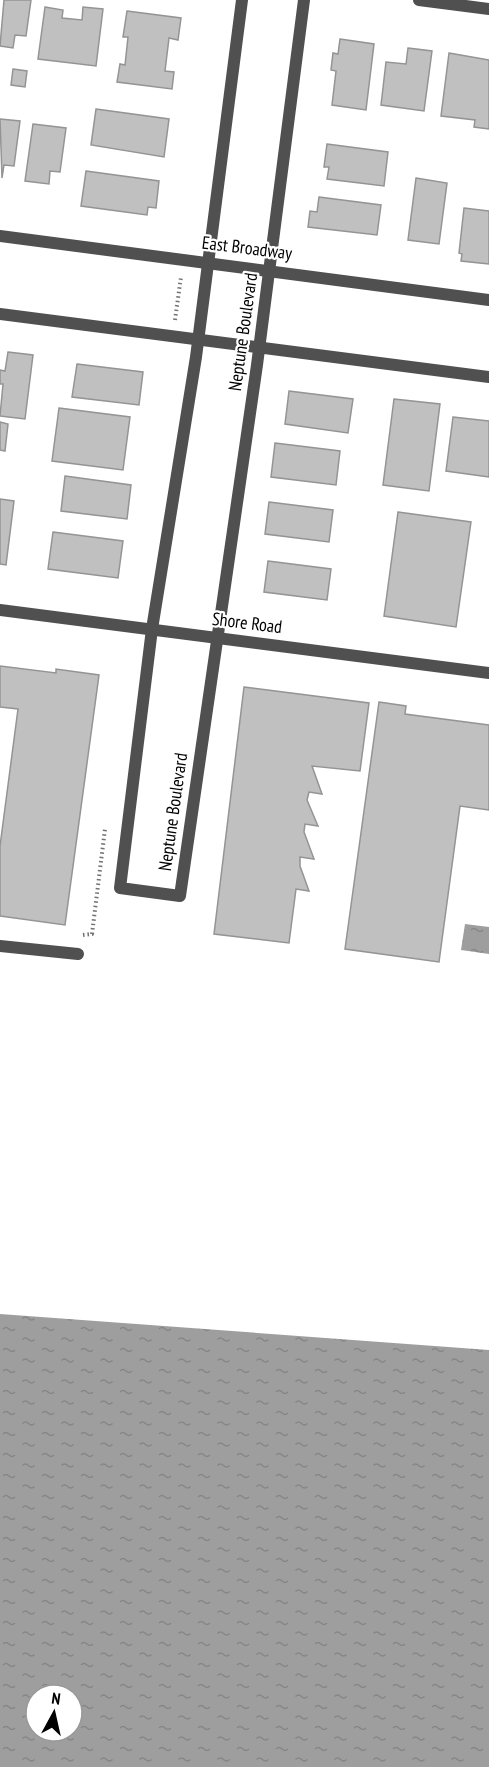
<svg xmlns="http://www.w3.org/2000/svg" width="489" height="1767" viewBox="0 0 489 1767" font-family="'PT Sans Narrow',sans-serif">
<defs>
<pattern id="water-ripples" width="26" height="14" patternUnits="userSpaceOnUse" patternTransform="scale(1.5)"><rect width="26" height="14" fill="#9e9e9e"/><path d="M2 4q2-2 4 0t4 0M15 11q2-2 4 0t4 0" fill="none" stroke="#868686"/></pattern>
</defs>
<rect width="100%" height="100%" fill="#fff"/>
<g fill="url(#water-ripples)" fill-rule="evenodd">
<path d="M465,924L489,927V954L461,950Z"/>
<path d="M0,1314L489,1350V1767H0ZM36,1695H72V1731H36Z"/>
</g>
<g fill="#c0c0c0" stroke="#949494" stroke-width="1.5">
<path d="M4,0H31L26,36L15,35L13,48L0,46Z"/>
<path d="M45,7L63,10L62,18L82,20L83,7L103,9L96,66L38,59Z"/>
<path d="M127,11L181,18L178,40L169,38L165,71L174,72L172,89L117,82L120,64L125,65L128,37H123Z"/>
<path d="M340,39L374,44L366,110L332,105L336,71L331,70L333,53L338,54Z"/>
<path d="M408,48L432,51L424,111L381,105L386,62L406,64Z"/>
<path d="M449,53L489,60V129L474,127L475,120L441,116Z"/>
<path d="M13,69L27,71L25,87L11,85Z"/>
<path d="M96,109L169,119L164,157L91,145Z"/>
<path d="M0,119L20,121L14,166L4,165L2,178Z"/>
<path d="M33,124L66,128L60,172L50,171L49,184L25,181Z"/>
<path d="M327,144L388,152L384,186L327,179L329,167H324Z"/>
<path d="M86,171L159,181L156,208L148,207L147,215L81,206Z"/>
<path d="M416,178L447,183L439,244L408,240Z"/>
<path d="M319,197L381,205L377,235L308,227L310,211L317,212Z"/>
<path d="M464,208L489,211V264L461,261L462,254L459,253Z"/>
<path d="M8,352L33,355L25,419L0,416L3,384H0V370L5,371Z"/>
<path d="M77,364L143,372L139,405L72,397Z"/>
<path d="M289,391L353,399L348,433L285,424Z"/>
<path d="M394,399L440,404L429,491L383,485Z"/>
<path d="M59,408L130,417L123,470L52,461Z"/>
<path d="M453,417L489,421V477L446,471Z"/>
<path d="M0,422L8,424L5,451L0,450Z"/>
<path d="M275,443L340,451L336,485L271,477Z"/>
<path d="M65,476L131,485L127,519L61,511Z"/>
<path d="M0,499L14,501L6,565L0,564Z"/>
<path d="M269,502L333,510L329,542L265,534Z"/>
<path d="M398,512L471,522L456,627L384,616Z"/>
<path d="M53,532L123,541L118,578L48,569Z"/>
<path d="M268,561L331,569L327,600L264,592Z"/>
<path d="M0,666L56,673V669L99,675L65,925L0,916V846L18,709L0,707Z"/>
<path d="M244,687L369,703L360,771L312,766L322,794L309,792L307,800L318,826L305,824L304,832L314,859L300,857V866L309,891L296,889L289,943L214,934Z"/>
<path d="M379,702L406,706L405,714L489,725V810L460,806L439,962L345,949Z"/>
</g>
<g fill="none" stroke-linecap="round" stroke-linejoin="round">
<g stroke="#727272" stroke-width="4" stroke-dasharray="1.5 3" stroke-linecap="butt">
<path d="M175,320L181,277"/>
<path d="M83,935L92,934L105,829"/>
</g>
<path stroke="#505050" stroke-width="12" d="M0,946L78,954"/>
<g stroke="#505050" stroke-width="12">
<path d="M242,0L196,357L152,629L120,888L180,896L257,365L304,0"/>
<path d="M419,0L489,9"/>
<path d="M0,236L489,300"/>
<path d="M0,314L489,377"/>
<path d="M0,610L489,673"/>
</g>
</g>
<g text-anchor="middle" stroke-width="4.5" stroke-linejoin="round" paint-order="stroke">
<g font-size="18" fill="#000" stroke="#fff">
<text transform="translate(247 248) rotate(7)" y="6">East Broadway</text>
<text transform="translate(243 332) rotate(-82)" y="6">Neptune Boulevard</text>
<text transform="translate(247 623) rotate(7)" y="6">Shore Road</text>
<text transform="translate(173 812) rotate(-82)" y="6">Neptune Boulevard</text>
</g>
</g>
<g transform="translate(54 1713) rotate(8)"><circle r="28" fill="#ffffff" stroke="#999999" stroke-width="1.5"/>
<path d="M0-4.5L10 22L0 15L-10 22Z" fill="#000000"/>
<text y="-9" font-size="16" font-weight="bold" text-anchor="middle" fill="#000000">N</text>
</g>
</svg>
